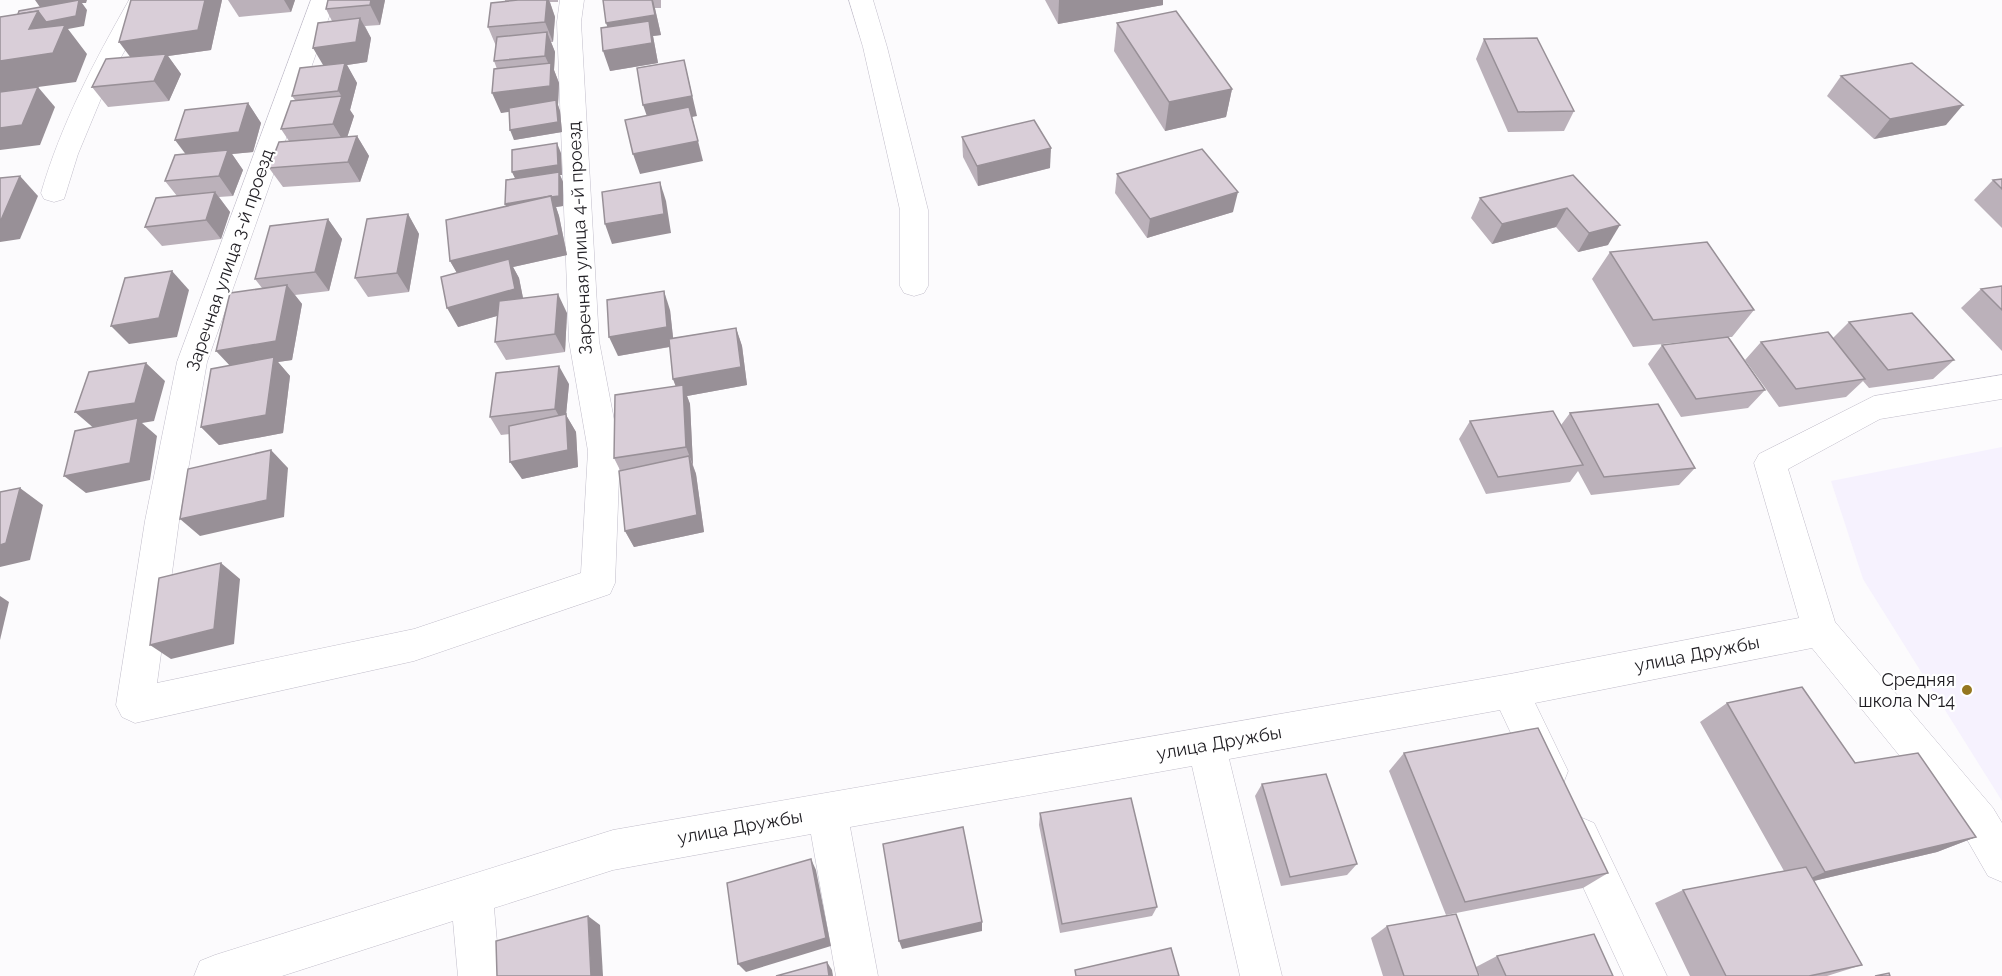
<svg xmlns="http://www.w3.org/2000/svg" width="2002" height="976" viewBox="0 0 2002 976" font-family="Raleway,sans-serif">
<rect width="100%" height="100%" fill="#fcfbfd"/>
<path fill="#f6f2fe" d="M2002,447V801L1863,579L1831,481Z"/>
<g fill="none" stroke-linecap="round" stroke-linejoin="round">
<defs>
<g id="minor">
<path d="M129,0H153L110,77L78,154L64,199L54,202L44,199L41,193C61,124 94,62 129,0Z"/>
<path d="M311,0H335L207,362L179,521L157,683L414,629L581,573L588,451L569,341L557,22L560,0H584L581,22L599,341L620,451L615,583L610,594L414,661L135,723L122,717L116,705L145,521L177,362Z"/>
<path d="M849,0H873L887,47L928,210V286L924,293L914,296L904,293L900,286V210L863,47Z"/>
<path d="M2002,375V399L1880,419L1788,469L1835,622L1993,808L2002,823V882L1988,876L1965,836L1812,648L1535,703L1568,771L1563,784L1549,790L1535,784L1500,710L1229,759L1282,976H1240L1192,766L850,827L878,976H836L811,834L613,870L494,908L500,976H458L453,921L282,976H194L200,961L215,955L613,830L1510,674L1799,618L1754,463L1759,454L1874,396Z"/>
<path d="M1580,817L1594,823L1667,976H1624L1560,837L1566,823Z"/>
</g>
</defs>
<use href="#minor" stroke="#c1bdca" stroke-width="1"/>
<use href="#minor" fill="#fff" fill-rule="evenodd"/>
</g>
<g fill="#bbb1ba">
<path d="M131,0H222L211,50L168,56L181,74L169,101L108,107L92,87L130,57Z"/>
<path d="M228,0H295L291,12L239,17Z"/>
<path d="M385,0L380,25L365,26L371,38L367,62L347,65L357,83L350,110L354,116L347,137L357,136L369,156L360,182L283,187L269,168L289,141L281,129L295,100L292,96L323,65L332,21L326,9Z"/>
<path d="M505,0H558V2H550L555,17L553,42H551L555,52L554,70L559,83L558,105L560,111L562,132L514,140L509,111L501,113L497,69L494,61L496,46L488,27L505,1Z"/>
<path d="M606,0H661V8H655L661,35L653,36L658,63L610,71Z"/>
<path d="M1045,0H1163V5L1058,24Z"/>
<path d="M1117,23L1232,89L1226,117L1165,131L1114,51Z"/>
<path d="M1484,39L1574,111L1564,131L1508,132L1476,59Z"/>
<path d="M1841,76L1946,125L1874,139L1827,96Z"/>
<path d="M248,103L261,123L253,152L232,154L243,170L233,196L219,197L230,212L221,239L162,246L145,227L177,196L165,181Z"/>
<path d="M962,137L1050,168L978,186L963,157Z"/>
<path d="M561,153L562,175H560L563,182V206L556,207L559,216L567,255L513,267L519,278L523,298L567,313L565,352L506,360L495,342L497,316L458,327L457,273L450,261L506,206L505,204L515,178L512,172Z"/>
<path d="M1117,174L1233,212L1147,238L1115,193Z"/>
<path d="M1573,175L1608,245L1578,252L1556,227L1492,244L1471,218L1480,198Z"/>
<path d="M2002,179V228L1974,200L1993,180Z"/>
<path d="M408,214L419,234L409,292L368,297L355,278Z"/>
<path d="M328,219L342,239L329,291L295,295L302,304L292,360L278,362L290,376L283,433L219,445L201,427L229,366L262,288L255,279Z"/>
<path d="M1610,252L1754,310L1732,337H1728L1765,390L1748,408L1681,417L1648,364L1662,345L1723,338L1633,347L1592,279Z"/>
<path d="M2002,286V351L1961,308L1981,289Z"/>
<path d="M670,310L673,338L736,328L742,346L747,385L687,396L690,404L693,465L696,474L704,532L634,547L625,531L620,470L614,458L676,387L673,379L670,347L618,356Z"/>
<path d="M1849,322L1954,360L1933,379L1869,388L1863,381L1846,397L1779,407L1745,360L1761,342L1833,338Z"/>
<path d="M569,384L566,415L576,432L578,467L522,479L510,434L501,435L490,417Z"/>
<path d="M1570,413L1695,468L1679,485L1591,495L1578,471L1570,482L1486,494L1459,439L1470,421L1561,425Z"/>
<path d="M1727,703L1855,763L1976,837L1937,852L1814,881L1862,965L1827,976H1690L1655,903L1683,890L1784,871L1700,722Z"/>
<path d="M1404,753L1608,873L1583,888L1446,915L1389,771Z"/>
<path d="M1262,784L1357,864L1347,875L1281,886L1255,796Z"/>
<path d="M1040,813L1157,907L1152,916L1060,933L1039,825Z"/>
<path d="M1387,926L1479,976H1383L1371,938Z"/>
<path d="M1497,956L1613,976H1480L1476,967Z"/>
</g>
<g fill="#989097">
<path d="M35,0H87L86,3H82L87,10L84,26L68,29L87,54L76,82L0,92V61L24,38L38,11L42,10Z"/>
<path d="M205,0H222L211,50L168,56L181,74L169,101L154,81L134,62L119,42Z"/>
<path d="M284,0H295L291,12Z"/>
<path d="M371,0H385L380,25L370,5Z"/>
<path d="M547,0H549L555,17L553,42L545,22Z"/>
<path d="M653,0L661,35L653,36L658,63L610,71L603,51L613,43L606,23Z"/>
<path d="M1059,0H1163V5L1058,24Z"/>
<path d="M360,18L371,38L367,62L347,65L357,83L350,110L354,116L345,144L333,124L342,97L313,48Z"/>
<path d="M547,32L555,52L554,70L559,83L558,105L560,111L562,132L514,140L510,130L556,106L501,113L492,93L551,69L545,56Z"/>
<path d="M684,60L697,116L692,117L703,161L640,174L633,154L650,125L643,105Z"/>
<path d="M38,87L55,107L40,145L0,150V128Z"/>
<path d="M1232,89L1226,117L1165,131L1169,102Z"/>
<path d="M248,103L261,123L253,152L232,154L243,170L233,196L219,176L190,160L175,140Z"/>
<path d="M1963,105L1946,125L1874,139L1890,119Z"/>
<path d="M357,136L369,156L360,182L348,162Z"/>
<path d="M557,143L561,153L562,175H560L563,182V206L556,207L559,216L567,255L513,267L519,278L525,308L458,327L447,308L461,280L450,261L510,214L505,204L517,182L512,172Z"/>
<path d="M1051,148L1050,168L978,186L977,166Z"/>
<path d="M20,176L38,196L20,239L0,242V220Z"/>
<path d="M660,182L666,201L671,233L612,244L605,224Z"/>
<path d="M215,192L230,212L221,239L206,220Z"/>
<path d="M1238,192L1233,212L1147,238L1150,219Z"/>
<path d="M1567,208L1556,227L1492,244L1502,224Z"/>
<path d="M408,214L419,234L409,292L397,273Z"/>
<path d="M328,219L342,239L329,291L315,272Z"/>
<path d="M1620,225L1608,245L1578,252L1589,233Z"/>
<path d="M172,271L189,290L177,337L129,344L111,326Z"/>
<path d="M287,285L302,304L292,360L278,362L290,376L283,433L219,445L201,427L233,369L216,351Z"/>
<path d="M664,291L670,310L674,346L618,356L609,337Z"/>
<path d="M558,294L567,313L565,352L555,334Z"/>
<path d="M736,328L742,346L747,385L687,396L690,404L693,465L686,447L680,397L673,379Z"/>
<path d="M146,363L165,381L154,421L142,423L157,436L150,480L86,493L64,476L96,430L75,412Z"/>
<path d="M559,366L569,384L566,415L576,432L578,467L522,479L510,462L565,427L555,409Z"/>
<path d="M271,450L288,468L284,517L200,536L180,519Z"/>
<path d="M689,456L696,474L704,532L634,547L625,531Z"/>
<path d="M20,488L43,505L30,560L0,567V545Z"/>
<path d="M221,563L240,579L234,644L171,659L150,645Z"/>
<path d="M0,596L9,602L0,640Z"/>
<path d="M1976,837L1937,852L1792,886L1825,872Z"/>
<path d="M811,859L816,870L831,946L746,972L738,964Z"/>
<path d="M588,916L600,925L603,976H591Z"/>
<path d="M982,922V931L902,949L899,941Z"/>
<path d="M827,962L832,970L833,976H829Z"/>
</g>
<g fill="#d9ced8" stroke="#989097" stroke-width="1.5">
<path d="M79,0L76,16L46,22L38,11L18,14L19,11Z"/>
<path d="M131,0H205L198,30L119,42Z"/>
<path d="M328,0H371L370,5L326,9Z"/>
<path d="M518,0H547L545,22L488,27L491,3Z"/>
<path d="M603,0H652L655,15L606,23Z"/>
<path d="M38,11L29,29L65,25L53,53L0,61V17Z"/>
<path d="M1176,11L1232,89L1169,102L1117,23Z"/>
<path d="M360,18L356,42L313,48L318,23Z"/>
<path d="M649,21L652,43L603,51L601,28Z"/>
<path d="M547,32L545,56L494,61L497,37Z"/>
<path d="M1537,38L1574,111L1518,112L1484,39Z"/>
<path d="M166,54L154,81L92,87L106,59Z"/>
<path d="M684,60L692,96L643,105L637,68Z"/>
<path d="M345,63L338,91L292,96L300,68Z"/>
<path d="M551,63L550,86L492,93L494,69Z"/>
<path d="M1912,63L1963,105L1890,119L1841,76Z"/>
<path d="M38,87L22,125L0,128V92Z"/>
<path d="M342,96L333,124L281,129L291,101Z"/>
<path d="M556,100L558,122L510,130L509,108Z"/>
<path d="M248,103L239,132L175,140L185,110Z"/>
<path d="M689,107L698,141L633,154L625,120Z"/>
<path d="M1034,120L1051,148L977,166L962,137Z"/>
<path d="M357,136L348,162L269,168L279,142Z"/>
<path d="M557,143L558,165L512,172V150Z"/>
<path d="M1202,149L1238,192L1150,219L1117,174Z"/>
<path d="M228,150L219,176L165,181L175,155Z"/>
<path d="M559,172V196L551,197V196L505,204L506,180Z"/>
<path d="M1573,175L1620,225L1589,233L1567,208L1502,224L1480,198Z"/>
<path d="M20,176L1,220H0V178Z"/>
<path d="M2002,179V189L1993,180Z"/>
<path d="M660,182L664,214L605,224L602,192Z"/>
<path d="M215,192L206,220L145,227L156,198Z"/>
<path d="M551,196L559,235L450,261L446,220Z"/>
<path d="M408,214L397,273L355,278L367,219Z"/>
<path d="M328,219L315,272L255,279L270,226Z"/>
<path d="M1707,242L1754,310L1653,320L1610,252Z"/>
<path d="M509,259L515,289L447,308L441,277Z"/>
<path d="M172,271L159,318L111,326L125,278Z"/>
<path d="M287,285L276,341L216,351L230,293Z"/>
<path d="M2002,286V310L1981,289Z"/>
<path d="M664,291L667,327L609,337L607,300Z"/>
<path d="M558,294L555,334L495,342L499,301Z"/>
<path d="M1912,313L1954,360L1888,370L1849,322Z"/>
<path d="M736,328L741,367L673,379L669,339Z"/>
<path d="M1828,332L1865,379L1796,389L1761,342Z"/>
<path d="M1728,337L1765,390L1696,399L1662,345Z"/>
<path d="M274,357L266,415L201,427L211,369Z"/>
<path d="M146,363L135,403L75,412L89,372Z"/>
<path d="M559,366L555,409L490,417L496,373Z"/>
<path d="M683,385L686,447L614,458L615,395Z"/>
<path d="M1658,404L1695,468L1604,477L1570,413Z"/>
<path d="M1553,411L1583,465L1498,477L1470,421Z"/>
<path d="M566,414L568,450L510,462L509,426Z"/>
<path d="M138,418L130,463L64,476L75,431Z"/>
<path d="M271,450L267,500L180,519L188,469Z"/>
<path d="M689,456L697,515L625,531L619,471Z"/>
<path d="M20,488L6,543L0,545V492Z"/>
<path d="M221,563L214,629L150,645L159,578Z"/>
<path d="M1802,687L1855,763L1918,753L1976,837L1825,872L1727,703Z"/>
<path d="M1538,728L1608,873L1465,902L1404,753Z"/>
<path d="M1326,774L1357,864L1290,877L1262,784Z"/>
<path d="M1131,798L1157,907L1062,924L1040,813Z"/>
<path d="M963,827L982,922L899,941L883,844Z"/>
<path d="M811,859L826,938L738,964L727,883Z"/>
<path d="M1806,867L1862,965L1809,976H1726L1683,890Z"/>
<path d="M1456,914L1479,976H1404L1387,926Z"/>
<path d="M588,916L591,976H497L496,941Z"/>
<path d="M1594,934L1613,976H1506L1497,956Z"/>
<path d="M1171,948L1179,976H1076L1075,970Z"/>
<path d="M827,962L829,976H776Z"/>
<path d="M1889,973L1890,976H1875Z"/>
</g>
<circle fill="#95771f" stroke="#fff" stroke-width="2" cx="1967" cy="690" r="6"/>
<g text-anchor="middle" stroke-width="4.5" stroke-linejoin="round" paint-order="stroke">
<g font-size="18" fill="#1f1d22" stroke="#fff">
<text transform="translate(580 238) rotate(-93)" y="6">Заречная улица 4-й проезд</text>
<text transform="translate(230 260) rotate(-71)" y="6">Заречная улица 3-й проезд</text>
<text transform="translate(1697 654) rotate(-11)" y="6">улица Дружбы</text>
<text transform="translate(1219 743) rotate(-10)" y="6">улица Дружбы</text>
<text transform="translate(740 827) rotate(-10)" y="6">улица Дружбы</text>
</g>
<g font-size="18" fill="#1f1d22" stroke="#fff" text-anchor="end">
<text x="1955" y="686">Средняя<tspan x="1955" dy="21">школа №14</tspan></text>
</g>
</g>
</svg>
